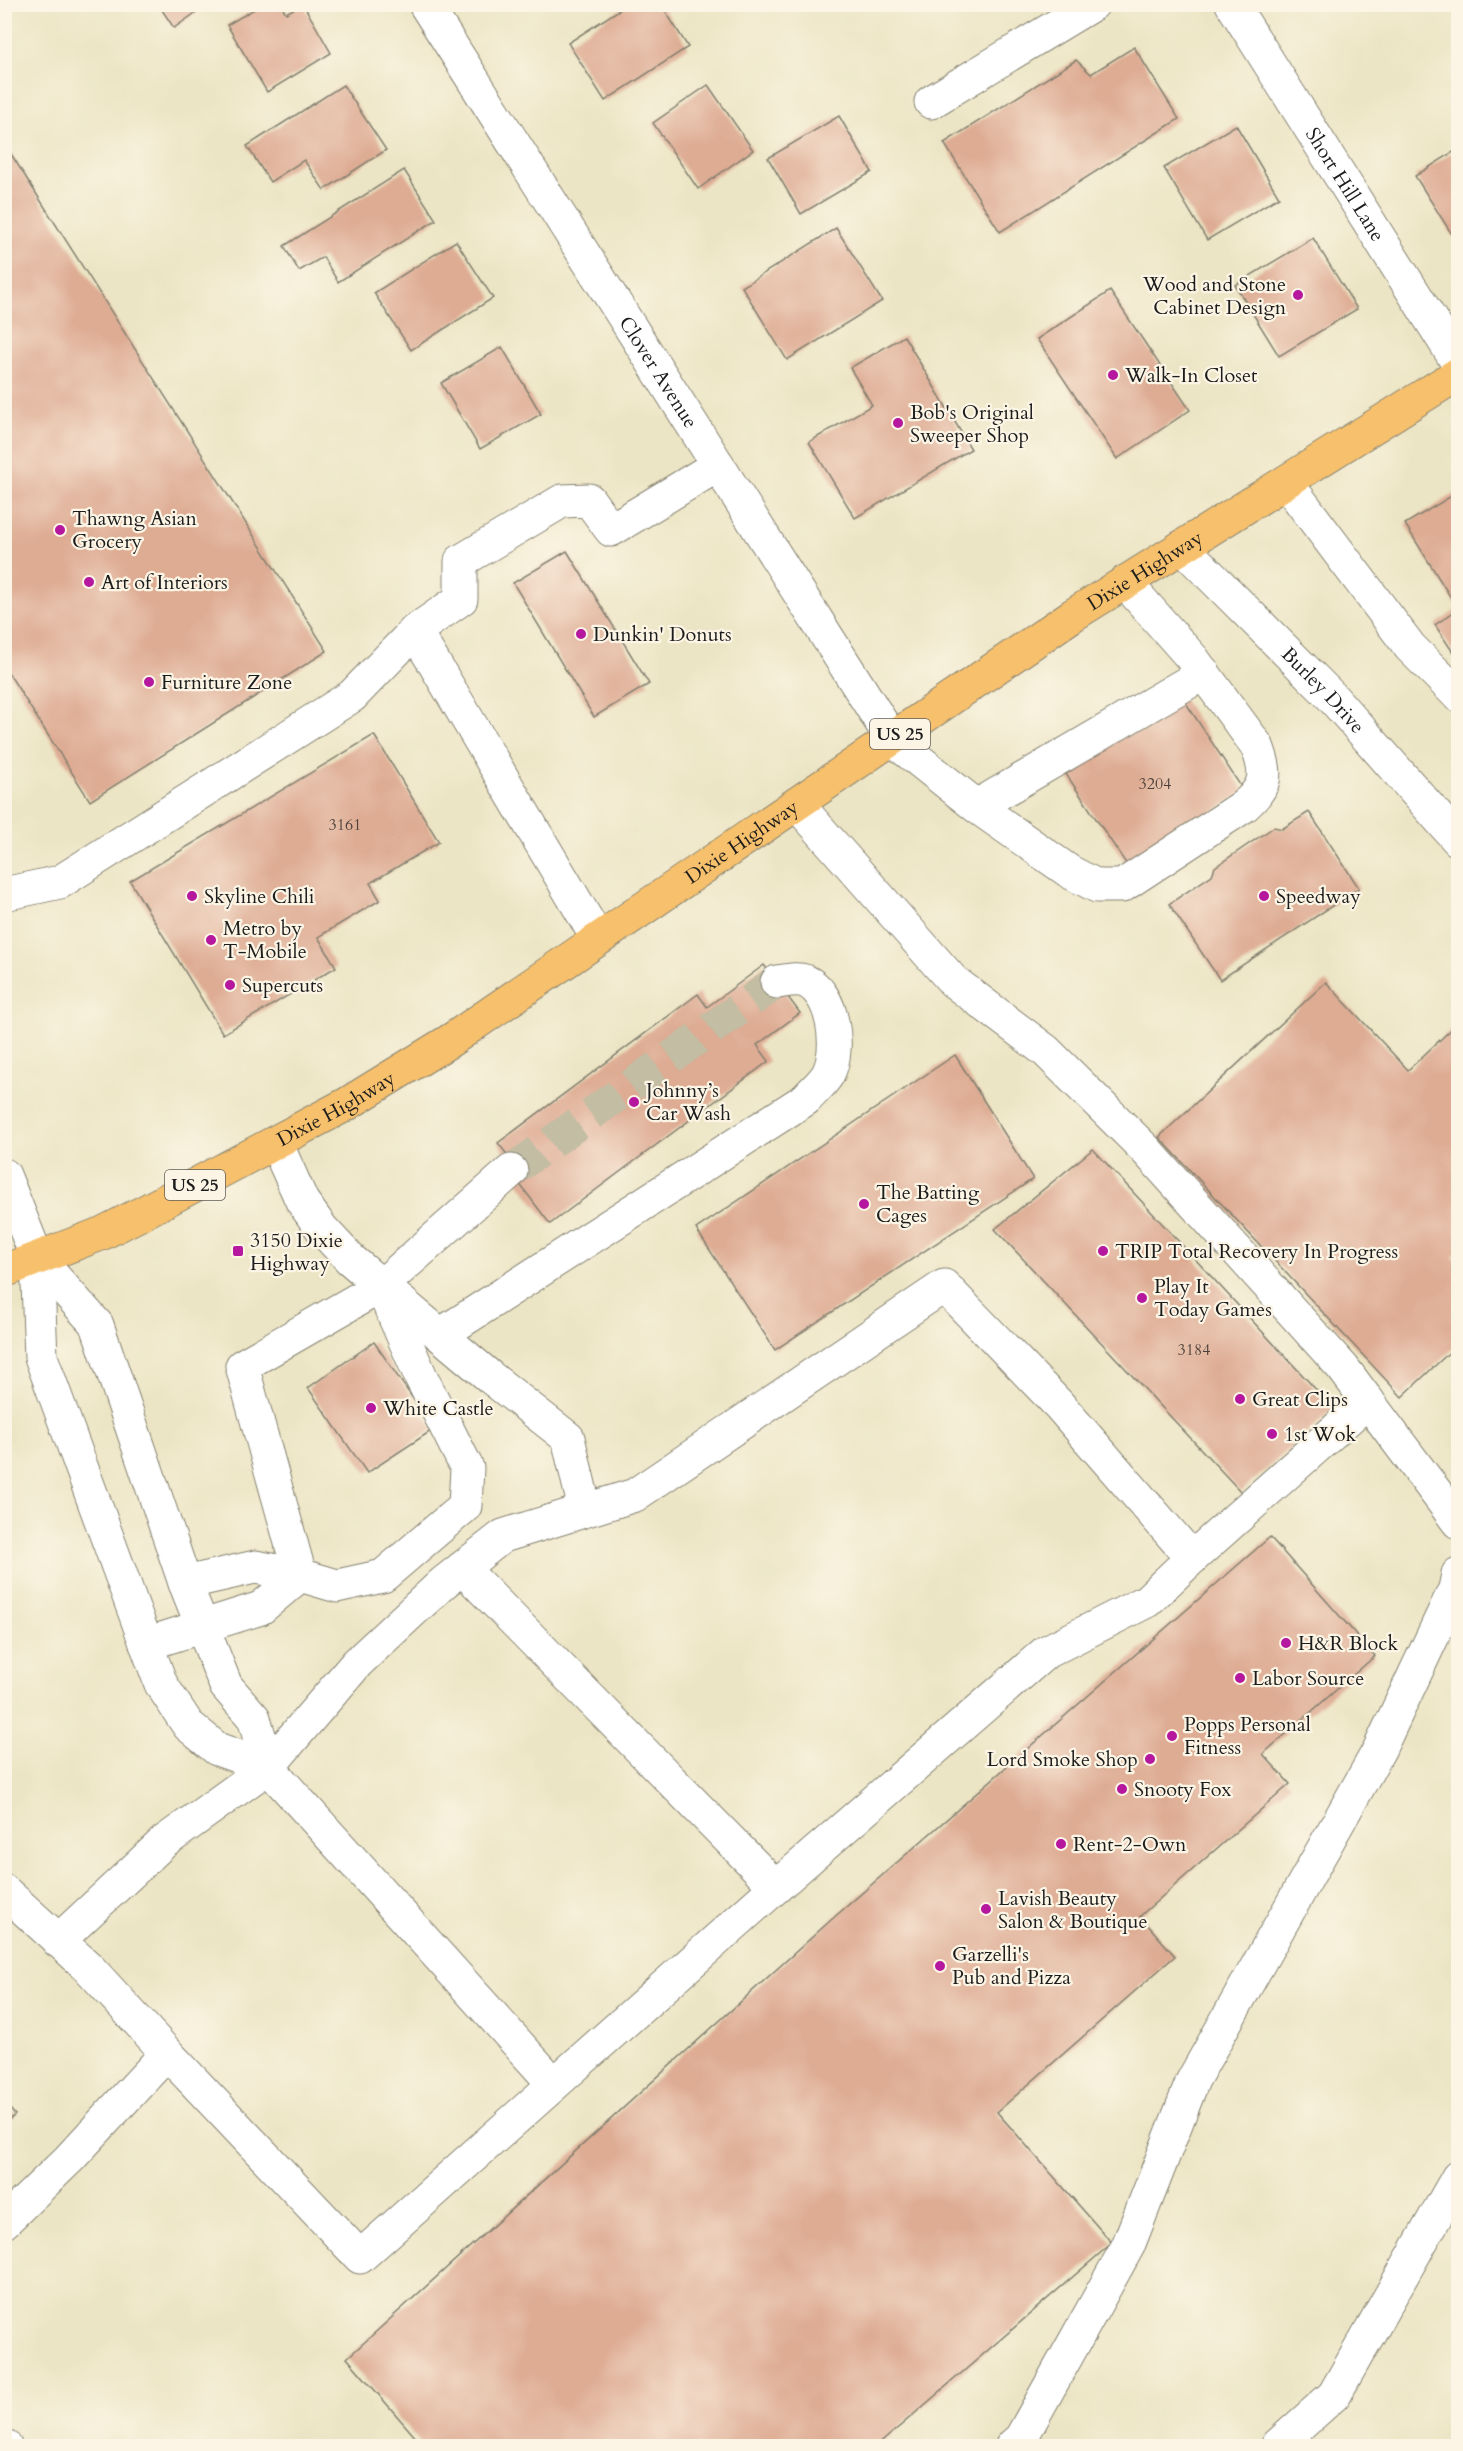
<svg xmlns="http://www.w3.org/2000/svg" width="1463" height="2451" viewBox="0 0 1463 2451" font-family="Cardo,serif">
<rect width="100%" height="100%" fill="#fcf5e5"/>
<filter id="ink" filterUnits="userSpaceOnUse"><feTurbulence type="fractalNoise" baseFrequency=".0167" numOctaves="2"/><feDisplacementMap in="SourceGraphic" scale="12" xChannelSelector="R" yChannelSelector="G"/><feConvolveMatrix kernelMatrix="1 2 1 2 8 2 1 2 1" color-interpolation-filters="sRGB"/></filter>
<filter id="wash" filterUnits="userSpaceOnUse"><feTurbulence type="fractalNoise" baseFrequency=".008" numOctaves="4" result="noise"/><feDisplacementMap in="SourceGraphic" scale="24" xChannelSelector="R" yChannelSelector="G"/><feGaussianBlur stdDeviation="1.35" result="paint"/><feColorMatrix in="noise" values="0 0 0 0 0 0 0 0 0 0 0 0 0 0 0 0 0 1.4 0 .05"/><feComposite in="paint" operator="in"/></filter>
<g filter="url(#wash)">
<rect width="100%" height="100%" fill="#ece5c5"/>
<g id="blocks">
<g fill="#deab93">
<path d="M158,4H208L174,28Z"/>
<path d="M263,4H280L286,13L303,4L331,53L267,92L227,25Z"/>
<path d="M628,4H661L688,47L605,101L568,43Z"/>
<path d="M1134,47L1179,119L1000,232L944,143L1076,60L1091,74Z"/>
<path d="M343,85L386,150L324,190L304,160L270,182L247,146Z"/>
<path d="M708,85L753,150L698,189L653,123Z"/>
<path d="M839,116L872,172L801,214L768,158Z"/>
<path d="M1236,125L1279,197L1207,240L1164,168Z"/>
<path d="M4,143L327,651L90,801L4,666Z"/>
<path d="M1458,149V244L1415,176Z"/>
<path d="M404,170L436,220L338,282L323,257L299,271L284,246Z"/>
<path d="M836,228L882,301L787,360L742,287Z"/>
<path d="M1313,238L1357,309L1279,356L1235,285Z"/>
<path d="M456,241L493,298L411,350L374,293Z"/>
<path d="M1110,291L1190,410L1117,459L1037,339Z"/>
<path d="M904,336L971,449L855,518L809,442L872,405L850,368Z"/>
<path d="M502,347L541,414L480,449L441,383Z"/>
<path d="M1458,492V660L1435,625L1458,609L1405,524Z"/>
<path d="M567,551L649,684L594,717L513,583Z"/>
<path d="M1182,697L1244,791L1129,868L1066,774Z"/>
<path d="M374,735L439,842L370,883L380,900L318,937L336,967L223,1034L130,881Z"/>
<path d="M1309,812L1359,888L1220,980L1169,904L1212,875L1215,867L1274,827L1282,829Z"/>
<path d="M764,965L800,1013L757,1045L769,1061L550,1224L503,1162L509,1157L498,1143L698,994L707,1007Z"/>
<path d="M1326,982L1408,1070L1458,1023V1252L1453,1257L1458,1263V1344L1402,1397L1159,1137Z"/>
<path d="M955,1055L1033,1179L775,1350L696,1229Z"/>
<path d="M1093,1149L1334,1409L1241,1492L995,1229Z"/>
<path d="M374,1342L434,1429L367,1473L308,1388Z"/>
<path d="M1270,1537L1375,1656L1263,1754L1290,1784L1140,1916L1175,1956L997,2112L1112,2243L877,2446H423L347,2358L831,1920Z"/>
<path d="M4,2102L15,2115L4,2125Z"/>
</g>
</g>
</g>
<g filter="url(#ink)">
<use href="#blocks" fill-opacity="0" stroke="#848070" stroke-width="1.5"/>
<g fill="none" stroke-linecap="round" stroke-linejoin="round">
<path stroke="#c2bda3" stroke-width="33" stroke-dasharray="33 16" stroke-linecap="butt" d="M511,1171L777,982"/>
<defs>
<g id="minor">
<path id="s1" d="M425,4L892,739L980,809L1070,872L1097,886H1122L1244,806C1267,786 1268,775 1257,746L1193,659L1125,582"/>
<path id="s2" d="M1232,4L1458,363"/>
<path d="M931,102L1093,4"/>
<path d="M1286,482L1410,647L1458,695"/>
<path id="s3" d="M1182,547L1331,696L1458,840"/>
<path d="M415,631L598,939"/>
<path d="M797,804L953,981L1046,1051L1145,1149L1343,1368L1458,1522"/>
<path d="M977,806L1204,673"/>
<path d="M4,894L60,882L352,696L415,631L461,599V561L562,501L589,500L611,530L718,465"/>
<path d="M276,1143L302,1201L322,1229L350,1259L490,1377L568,1438L585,1510"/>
<path d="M4,1175L37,1258L97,1325L185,1583L226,1686L254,1718L268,1767L554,2084"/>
<path d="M37,1258L41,1357L161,1684L188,1725L217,1749L268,1767"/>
<path d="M440,1335L806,1099C813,1091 823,1083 828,1074C841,1049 834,993 805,981C796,978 786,981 777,982"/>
<path d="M462,1568L776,1887L1046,1652L1147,1601L1192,1558"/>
<path d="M300,1575L242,1366L381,1286L511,1171"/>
<path d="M185,1583L255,1567L300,1575L337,1586L383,1576L465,1506L467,1468L421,1377L381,1286"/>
<path d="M146,1644L261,1608L300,1575"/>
<path d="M4,1891L88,1967L167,2053L69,2159L4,2222"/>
<path d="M58,1941L164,1842L268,1767L357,1663L443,1583L503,1536L635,1495L944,1286L1059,1405L1192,1558L1368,1401"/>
<path d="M167,2053L360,2257L776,1887"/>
<path d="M4,2446H5"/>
<path d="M1012,2446L1021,2438L1128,2246L1193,2080L1379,1750L1455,1589L1458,1574"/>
<path d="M1277,2446L1334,2395L1458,2177"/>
</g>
<g id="major">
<path id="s4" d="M4,1271L103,1233L146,1211L347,1104L451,1040L1073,615L1458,374"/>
</g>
</defs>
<use href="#minor" stroke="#848070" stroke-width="35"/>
<use href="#major" stroke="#848070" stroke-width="35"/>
<use href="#minor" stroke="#fff" stroke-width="33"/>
<use href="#major" stroke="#f7c06c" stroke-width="33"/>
</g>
</g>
<g fill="#b5179e" stroke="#fcf5e5" stroke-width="2">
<circle cx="1298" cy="295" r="6"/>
<circle cx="1113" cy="375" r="6"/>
<circle cx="898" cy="423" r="6"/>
<circle cx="60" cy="530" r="6"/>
<circle cx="89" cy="582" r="6"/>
<circle cx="581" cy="634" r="6"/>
<circle cx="149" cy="682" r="6"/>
<circle cx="192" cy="896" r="6"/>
<circle cx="1264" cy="896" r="6"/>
<circle cx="211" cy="940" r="6"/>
<circle cx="230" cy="985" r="6"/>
<circle cx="634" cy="1102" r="6"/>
<circle cx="864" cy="1204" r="6"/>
<rect x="232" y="1245" width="12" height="12" rx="3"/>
<circle cx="1103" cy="1251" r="6"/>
<circle cx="1142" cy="1298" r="6"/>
<circle cx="1240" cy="1399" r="6"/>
<circle cx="371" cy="1408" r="6"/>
<circle cx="1272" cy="1434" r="6"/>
<circle cx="1286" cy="1643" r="6"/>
<circle cx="1240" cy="1678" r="6"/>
<circle cx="1172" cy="1736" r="6"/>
<circle cx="1150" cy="1759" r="6"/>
<circle cx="1122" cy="1789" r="6"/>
<circle cx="1061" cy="1844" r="6"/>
<circle cx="986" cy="1909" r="6"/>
<circle cx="940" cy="1966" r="6"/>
</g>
<g text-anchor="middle" stroke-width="4.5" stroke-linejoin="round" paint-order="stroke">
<g font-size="16" fill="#4c403a">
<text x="1155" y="789">3204</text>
<text x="345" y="830">3161</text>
<text x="1194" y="1355">3184</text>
</g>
<g fill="#fcf5e5" stroke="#5f5d58" stroke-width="1.5">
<rect x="870" y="719" width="60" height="30" rx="4.5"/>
<rect x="165" y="1170" width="60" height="30" rx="4.5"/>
</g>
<g font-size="18" font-weight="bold" fill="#1c1c1c">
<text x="900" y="740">US 25</text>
<text x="195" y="1191">US 25</text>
</g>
<g font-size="20" fill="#1c1c1c" stroke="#fcf5e5">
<text dy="7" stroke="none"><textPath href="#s2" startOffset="213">Short Hill Lane</textPath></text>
<text dy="7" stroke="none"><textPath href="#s1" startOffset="436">Clover Avenue</textPath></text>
<text dy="7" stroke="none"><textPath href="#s4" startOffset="1342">Dixie Highway</textPath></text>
<text dy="7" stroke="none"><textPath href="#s3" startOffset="201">Burley Drive</textPath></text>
<text dy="7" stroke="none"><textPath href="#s4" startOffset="856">Dixie Highway</textPath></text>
<text dy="7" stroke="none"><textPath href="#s4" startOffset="370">Dixie Highway</textPath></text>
</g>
<g font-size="20" fill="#1c1c1c" stroke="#fcf5e5" text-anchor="start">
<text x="1286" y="291" text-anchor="end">Wood and Stone<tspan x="1286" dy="23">Cabinet Design</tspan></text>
<text x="1125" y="382">Walk-In Closet</text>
<text x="910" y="419">Bob's Original<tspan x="910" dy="23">Sweeper Shop</tspan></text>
<text x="72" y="525">Thawng Asian<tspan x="72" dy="23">Grocery</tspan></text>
<text x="101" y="589">Art of Interiors</text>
<text x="593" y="641">Dunkin' Donuts</text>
<text x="161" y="689">Furniture Zone</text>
<text x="204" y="903">Skyline Chili</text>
<text x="1276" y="903">Speedway</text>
<text x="223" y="935">Metro by<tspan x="223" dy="23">T-Mobile</tspan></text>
<text x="242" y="992">Supercuts</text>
<text x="646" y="1097">Johnny’s<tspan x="646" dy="23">Car Wash</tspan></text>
<text x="876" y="1199">The Batting<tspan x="876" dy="23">Cages</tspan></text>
<text x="250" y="1247">3150 Dixie<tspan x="250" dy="23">Highway</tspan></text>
<text x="1115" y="1258">TRIP Total Recovery In Progress</text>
<text x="1154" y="1293">Play It<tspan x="1154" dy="23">Today Games</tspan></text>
<text x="1252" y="1406">Great Clips</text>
<text x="383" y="1415">White Castle</text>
<text x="1284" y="1441">1st Wok</text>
<text x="1298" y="1650">H&amp;R Block</text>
<text x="1252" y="1685">Labor Source</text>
<text x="1184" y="1731">Popps Personal<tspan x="1184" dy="23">Fitness</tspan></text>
<text x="1138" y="1766" text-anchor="end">Lord Smoke Shop</text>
<text x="1134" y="1796">Snooty Fox</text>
<text x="1073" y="1851">Rent-2-Own</text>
<text x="998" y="1905">Lavish Beauty<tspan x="998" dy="23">Salon &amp; Boutique</tspan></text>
<text x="952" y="1961">Garzelli's<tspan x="952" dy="23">Pub and Pizza</tspan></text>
</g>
</g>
<rect width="1463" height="2451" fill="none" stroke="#fcf5e5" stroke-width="24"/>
</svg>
